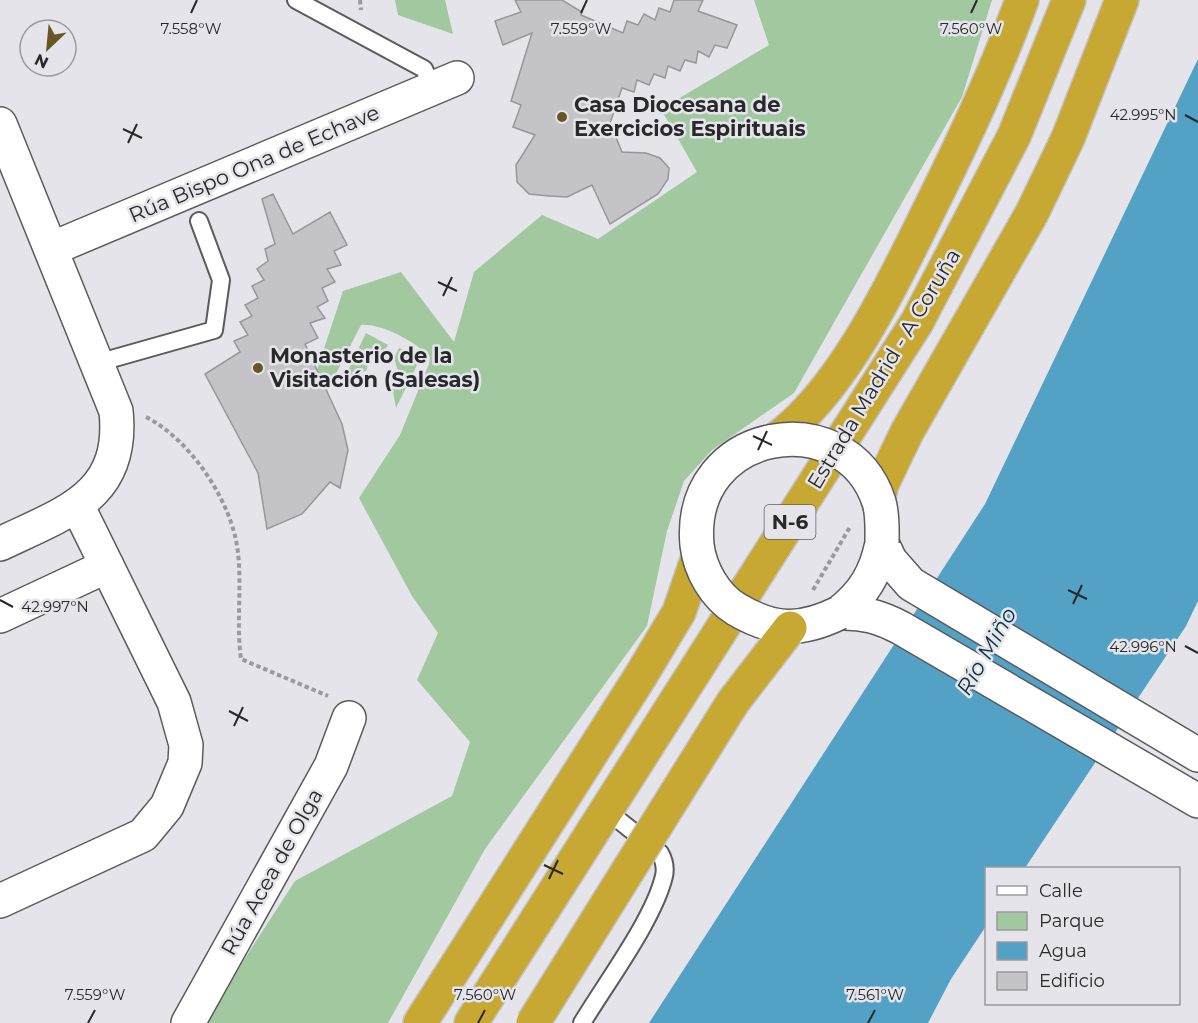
<svg xmlns="http://www.w3.org/2000/svg" width="1198" height="1023" viewBox="0 0 1198 1023" font-family="Montserrat,sans-serif">
<rect width="100%" height="100%" fill="#e5e4ea"/>
<g fill="#a1c89f">
<path d="M395,0H445L453,34L398,15Z"/>
<path d="M754,0H992L962,97L794,393L712,450L684,481L667,531L647,626L485,849L388,1023H203L295,881L452,796L470,742L417,680L438,633L412,596L359,498L400,435L429,364L430,357C416,342 381,323 361,325L326,393L313,382L343,291L401,272L454,342L474,272L542,215L598,239L697,172L661,109L769,45Z"/>
<path d="M366,333L388,345L384,351C373,355 368,357 367,370L342,383Z"/>
<path d="M399,348L418,356L419,361L396,408L391,381L398,371L394,358Z"/>
</g>
<path fill="#53a2c6" d="M1198,59V601L1186,626L1025,868H986V926L951,979L928,1023H649L985,504Z"/>
<g fill="#c3c3c8" stroke="#96969b" stroke-width="1.5">
<path d="M515,0H562L582,12L581,15L623,33L627,21L638,25L644,14L655,20L659,8L670,12L674,0H703L698,11L737,25L727,48L715,45L709,57L698,51L696,63L685,60L680,71L668,66L665,78L654,74L649,85L637,80L634,92L622,88L610,123L622,152L646,153L660,158L669,168L668,179L658,194L610,224L592,185L567,197L549,196L529,194L517,182L516,165L535,135L513,127L521,105L511,101L532,33L503,45L495,21L521,12Z"/>
<path d="M273,194L293,234L330,212L347,245L334,251L341,265L327,269L335,282L322,288L328,301L317,307L325,318L310,323L318,338L305,344L342,424L348,450L340,488L330,482L302,514L267,529L258,473L205,374L240,352L234,341L248,335L240,322L252,316L245,305L258,298L252,286L264,280L257,269L268,261L265,249L275,244L262,199Z"/>
</g>
<g fill="none" stroke-linecap="round" stroke-linejoin="round">
<defs>
<g id="lane">
<path d="M296,0L424,69L433,88"/>
<path d="M97,363L214,330L221,280L199,221"/>
<path d="M582,1023C606,983 654,919 664,876C666,867 664,860 660,853L606,810"/>
</g>
<g id="street">
<path d="M0,124L116,411C125,497 64,513 0,544"/>
<path d="M51,249L457,78"/>
<path d="M0,616L107,566"/>
<path d="M0,901L143,835L167,806L185,763L186,745L174,702L78,507"/>
<path d="M188,1023L331,766L349,718"/>
</g>
<g id="secondary">
<path d="M882,543L890,560L911,584L1198,755"/>
<path d="M839,613C863,612 880,617 901,628L1198,801"/>
<path d="M839,613C864,594 876,573 882,543"/>
</g>
<g id="highway">
<path d="M775,440C843,391 893,283 930,208C964,140 996,72 1022,0"/>
<path d="M878,501L882,484L907,432L1032,213L1068,138L1122,0"/>
<path d="M420,1023L640,677L679,612L698,557"/>
<path d="M471,1023L917,322L1014,136L1069,0"/>
</g>
</defs>
<use href="#lane" stroke="#5b5b5f" stroke-width="20"/>
<use href="#street" stroke="#5b5b5f" stroke-width="36"/>
<use href="#secondary" stroke="#5b5b5f" stroke-width="36"/>
<use href="#highway" stroke="#c3c3c4" stroke-width="36"/>
<g stroke="#9a9a9e" stroke-width="4" stroke-dasharray="4.5 3" stroke-linecap="butt">
<path d="M360,0L361,10"/>
<path d="M146,417C191,440 233,503 238,553C242,588 236,624 241,659L328,696"/>
<path d="M813,590L850,527"/>
</g>
<use href="#lane" stroke="#fff" stroke-width="16"/>
<use href="#street" stroke="#fff" stroke-width="33"/>
<use href="#secondary" stroke="#fff" stroke-width="33"/>
<use href="#highway" stroke="#c7a832" stroke-width="33"/>
<defs>
<path id="secondary-bridge" d="M839,613C800,632 773,631 736,609C715,596 700,570 697,545C686,427 846,401 879,502C883,515 882,529 882,543"/>
<path id="highway-bridge" d="M533,1023L733,702L790,628"/>
</defs>
<use href="#secondary-bridge" stroke="#5b5b5f" stroke-width="36" stroke-linecap="butt"/>
<use href="#highway-bridge" stroke="#c3c3c4" stroke-width="36" stroke-linecap="butt"/>
<use href="#secondary-bridge" stroke="#fff" stroke-width="33"/>
<use href="#highway-bridge" stroke="#c7a832" stroke-width="33"/>
</g>
<path fill="none" stroke="#29292b" stroke-width="2" d="M191,13L197,0M581,13L587,0M971,13L977,0M1185,115L1198,122M123,129L142,138M128,143L137,124M438,282L457,291M443,296L452,277M753,436L772,445M758,450L767,431M1068,590L1087,599M0,600L13,607M1073,604L1082,585M1185,646L1198,653M229,711L248,721M234,726L243,707M544,865L563,874M549,879L558,860M88,1023L95,1010M478,1023L485,1010M868,1023L875,1010"/>
<g fill="#675523" stroke="#e5e4ea" stroke-width="2">
<circle cx="562" cy="117" r="6"/>
<circle cx="258" cy="368" r="6"/>
</g>
<g text-anchor="middle" stroke-width="5" stroke-linejoin="round" paint-order="stroke">
<rect fill="#e5e4ea" stroke="#616164" stroke-width="1.5" x="764.5" y="505" width="51" height="34" rx="4.5"/>
<g font-size="20" font-weight="bold" fill="#29292b">
<text x="790" y="529">N-6</text>
</g>
<g font-size="21" font-weight="bold" fill="#29292b" stroke="#e5e4ea" text-anchor="start">
<text x="574" y="112">Casa Diocesana de<tspan x="574" dy="24">Exercicios Espirituais</tspan></text>
<text x="270" y="363">Monasterio de la<tspan x="270" dy="24">Visitación (Salesas)</tspan></text>
</g>
<g font-size="21" fill="#29292b" stroke="#e5e4ea">
<text transform="translate(254 164) rotate(-23)" y="7">Rúa Bispo Ona de Echave</text>
<text transform="translate(884 369) rotate(-59)" y="7">Estrada Madrid - A Coruña</text>
<text transform="translate(272 872) rotate(-61)" y="7">Rúa Acea de Olga</text>
</g>
<g font-size="22" font-style="italic" fill="#092f3e" stroke="#e5e4ea">
<text transform="translate(986 651) rotate(-60)" y="8">Río Miño</text>
</g>
</g>
<g font-size="15" text-anchor="middle" fill="#29292b" stroke="#e5e4ea" stroke-width="5" stroke-linejoin="round" paint-order="stroke">
<text x="191" y="34">7.558°W</text>
<text x="581" y="34">7.559°W</text>
<text x="971" y="34">7.560°W</text>
<text x="1143" y="120">42.995°N</text>
<text x="55" y="612">42.997°N</text>
<text x="1143" y="652">42.996°N</text>
<text x="95" y="1000">7.559°W</text>
<text x="485" y="1000">7.560°W</text>
<text x="875" y="1000">7.561°W</text>
</g>
<rect x="985" y="867" width="195" height="138" fill="#e5e4ea" stroke="#9a999e" stroke-width="1.5"/>
<rect x="997" y="886" width="30" height="9" fill="#ffffff" stroke="#9a999e" stroke-width="1.5"/>
<text x="1039" y="897" font-size="18" fill="#29292b">Calle</text>
<rect x="997" y="912" width="30" height="18" fill="#a1c89f" stroke="#9a999e" stroke-width="1.5"/>
<text x="1039" y="927" font-size="18" fill="#29292b">Parque</text>
<rect x="997" y="942" width="30" height="18" fill="#53a2c6" stroke="#9a999e" stroke-width="1.5"/>
<text x="1039" y="957" font-size="18" fill="#29292b">Agua</text>
<rect x="997" y="972" width="30" height="18" fill="#c3c3c8" stroke="#9a999e" stroke-width="1.5"/>
<text x="1039" y="987" font-size="18" fill="#29292b">Edificio</text>
<g transform="translate(48 48) rotate(206)"><circle r="28" fill="#e5e4ea" stroke="#9a999e" stroke-width="1.5"/>
<path d="M0-4.5L10 22L0 15L-10 22Z" fill="#675523"/>
<text y="-9" font-size="16" font-weight="bold" text-anchor="middle" fill="#29292b">N</text>
</g>
</svg>
